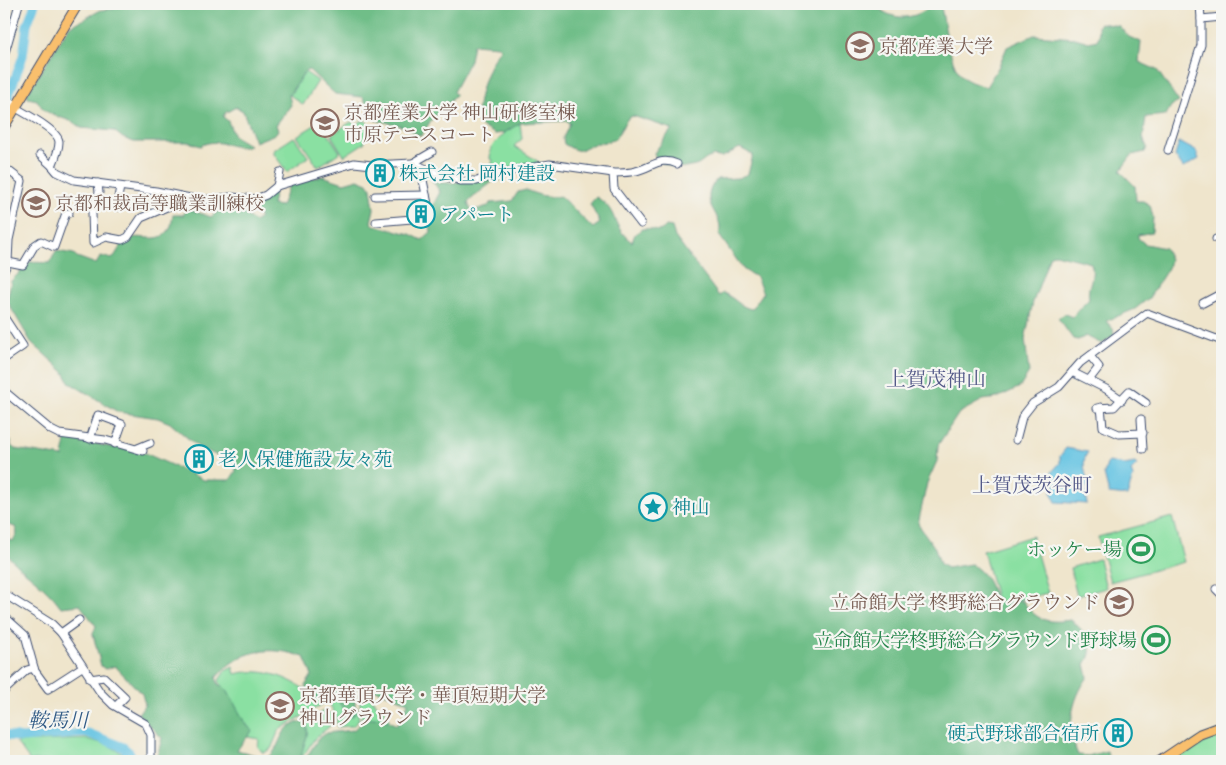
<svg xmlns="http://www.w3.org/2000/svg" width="1226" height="765" viewBox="0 0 1226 765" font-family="Alegreya,'Noto Serif JP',serif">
<rect width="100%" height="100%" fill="#f6f6f2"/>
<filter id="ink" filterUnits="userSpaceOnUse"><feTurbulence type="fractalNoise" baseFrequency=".02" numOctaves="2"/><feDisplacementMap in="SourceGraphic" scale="10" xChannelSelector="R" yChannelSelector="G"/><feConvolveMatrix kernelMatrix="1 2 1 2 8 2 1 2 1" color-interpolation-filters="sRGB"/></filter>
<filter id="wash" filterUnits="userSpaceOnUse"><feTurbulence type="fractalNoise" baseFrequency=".0096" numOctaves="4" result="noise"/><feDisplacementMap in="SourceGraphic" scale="20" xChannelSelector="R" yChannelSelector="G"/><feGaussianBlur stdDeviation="1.12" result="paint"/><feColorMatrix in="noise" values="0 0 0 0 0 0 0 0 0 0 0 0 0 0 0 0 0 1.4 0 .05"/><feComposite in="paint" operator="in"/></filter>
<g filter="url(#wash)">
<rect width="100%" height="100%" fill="#efe5cc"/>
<g fill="#8ae0a2" stroke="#528880">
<path d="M305,72L318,81L303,105L290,95Z"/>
<path d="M361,121H366L371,127L364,143L344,156L331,135L351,122L356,125Z"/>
<path d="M318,123H321L340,152L318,167L297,136Z"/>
<path d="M520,123L522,139L514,146L542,164L488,176L493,160L490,159L491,147L511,127Z"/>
<path d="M294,137L308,157L287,172L274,154V150Z"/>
<path d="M1172,517L1184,562L1110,582L1098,537Z"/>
<path d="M1032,536L1048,593L1004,603L996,597L983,551Z"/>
<path d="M1099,559L1106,588L1077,596L1070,568Z"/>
<path d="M233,667L235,674C265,666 296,680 315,698L325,695L323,704L279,730L271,749L263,753L258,747L259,739L247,737L250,734L249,728L220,683L219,680L225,671Z"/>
<path d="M364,690L379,707L387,706L383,713L389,719V722L379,717L362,723L359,693Z"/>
<path d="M337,693L345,713L356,711L357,707L359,720L353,726L337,727C337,709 327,708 328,694Z"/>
<path d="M323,711L332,714L334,719L329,727L315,738L301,759C300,746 310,735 306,722Z"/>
<path d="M1222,730V761H1165L1196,740Z"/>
<path d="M88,739L108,745L124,754V761H30L16,742Z"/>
</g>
<path fill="#6fbe88" stroke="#457673" d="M118,4H875C889,21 913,21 929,7L928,4H940C946,24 948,70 967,80C972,83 980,85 986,87L999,66L1007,47L1034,35L1075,38L1089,42L1097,40L1099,36L1098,26L1100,23L1119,26L1129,37L1141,42L1139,62L1157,70L1179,102L1171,106L1166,115L1146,117L1143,138L1147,147L1145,152L1132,155L1120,171L1135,186L1136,201H1143L1150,205L1153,217L1152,232L1138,235V238L1145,244L1165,248L1170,259L1168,268L1149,298L1135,309L1106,321L1113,329L1114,335L1102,344L1086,336L1078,340L1073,339L1058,318L1065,314L1072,317L1089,299C1086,285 1096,278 1091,263L1055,254L1050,255L1033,302L1025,339L1029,373L1020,387L997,398L983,400L959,413L938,445L937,461L927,483L918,524L935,548L940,564L947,568L971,564C986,574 990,583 995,600L1006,605L1015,601H1023C1037,622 1048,623 1071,620C1085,632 1098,646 1085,664L1088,677C1071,700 1066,729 1078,755L1088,756L1107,751L1109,761H304L318,739L327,733L353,730L365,720L379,717L397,725L404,715L408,702L363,685L355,689V714L349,717L340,704L337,693L315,698L305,686L312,675L304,657C271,645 239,649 216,678L219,685L223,686L227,690L245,723L252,731L237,750L266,758C283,752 276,721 306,722C311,738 301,745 301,761H156L162,738L138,714L145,704L142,694L115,666L105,669L101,666L93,634L96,626L80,605L61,607C46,585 22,572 4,552V527L8,531V540L13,541L17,533L15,527L9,525L6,519L4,438L11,441V446L15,449L63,457L66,440L71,438L110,447L136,449L204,480H230L236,471L234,464L197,446L170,423L158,418L118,412L70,383L64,372L31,342L7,301L11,281L30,262L50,263L56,251L74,254L77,257L96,264L101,256L112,259C117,254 120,244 127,240C139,232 158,246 169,230C172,226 172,220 173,215H183L188,209L211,217L218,211L239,208L254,222L260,218L253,208C258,201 268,197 275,191L272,205L281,206L290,183L323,176L344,183L358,179L368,183L371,188L374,209L371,222L374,225L410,234L422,240L431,232L430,224L433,221L428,215L440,192L429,175L438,183H451L506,175L502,180H495C491,183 469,200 468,203L472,211L488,206L491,203L512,201L518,192L526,190C535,194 550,199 560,196L593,228L600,223L590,204L596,197C619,210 610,226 632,242L635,234L643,229C653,227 658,236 666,226L672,227L675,237L719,296L723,293C734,297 741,308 752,309L763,293L756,277L744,270L719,235C726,213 695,205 717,179L738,178L748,174L753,155L740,148C734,150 728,155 722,157C718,158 716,155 711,157C706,158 703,162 698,165C686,170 658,168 654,153L672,129L633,116L628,118L615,139C608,142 602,142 595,144C578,148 584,156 564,144L563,138L570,123L566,121L520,123L504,133L495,134L478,124C474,105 487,62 501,49L498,46L473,44L470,60L453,92L456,95L432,119L421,136L399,125L375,120L363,97L335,94L309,70L305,71L289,95L291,105L276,125L278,130L275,134L255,142L243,111L236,107L225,113L223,117L228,121L234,136L249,145L246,147C229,148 217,137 200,146L189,142H134L123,138L114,131L81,128L73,122L51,114L43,109L37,100L28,98L27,94L69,27L101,10L114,9Z"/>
<g fill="#64c3e2" stroke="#4079a0">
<path d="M1179,142L1196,151L1199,159L1183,168L1175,156Z"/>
<path d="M1066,448L1088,452C1080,463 1087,474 1088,486L1084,489L1087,504L1056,502L1051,492L1055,486L1051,473L1060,463V456Z"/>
<path d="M1109,462L1124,465L1135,463L1137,465L1131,471L1133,477L1127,496L1109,494L1104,474L1107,464Z"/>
</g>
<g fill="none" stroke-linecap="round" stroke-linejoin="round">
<g stroke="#64c3e2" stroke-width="9">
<path d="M4,109L23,56L27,25L35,4"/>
<path d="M4,735L22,738L88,733L123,747L130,753L132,761"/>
</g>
</g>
</g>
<g filter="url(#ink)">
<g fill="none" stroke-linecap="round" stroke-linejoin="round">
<defs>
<g id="minor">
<path d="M1200,4L1201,19"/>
<path d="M4,56L19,4"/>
<path d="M4,100L17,106"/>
<path d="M16,108C26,114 59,131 59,142C59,150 55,159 52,166L57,172L74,180L156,191L200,200L231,197L256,199L266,195L277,186L354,163L372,165L413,163L438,174L461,181H477L500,173L550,164L613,173L614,189L641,224"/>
<path d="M1168,150L1201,45V19L1222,17"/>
<path d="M40,155L52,166"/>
<path d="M413,163L432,152"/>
<path d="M4,167L22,181L9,240L8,262L4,271"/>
<path d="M613,173C620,173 629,173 636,171C653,167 660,156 677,164"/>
<path d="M98,183L99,193L92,213L93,243L106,237L122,240L128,237L141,218L169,206L190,200"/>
<path d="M277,186L280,172"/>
<path d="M375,196L426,195"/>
<path d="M119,207L117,203L120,187"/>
<path d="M376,222L424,218L429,209L420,166"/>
<path d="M1216,239L1222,240"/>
<path d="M8,262L23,265L35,245L41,241L54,247L66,213H69"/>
<path d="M1203,303L1222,293"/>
<path d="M4,317L23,346L4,359"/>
<path d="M1072,372L1106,389L1122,400"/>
<path d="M1089,380L1099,367L1090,356"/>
<path d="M4,391L51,430L59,434L105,440L143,451"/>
<path d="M1101,407L1103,427L1119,434L1143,433"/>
<path d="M1097,408L1114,407L1129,391L1146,403"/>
<path d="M1141,419L1143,449"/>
<path d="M90,439L98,415L122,424L115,444"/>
<path d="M1016,440L1022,417L1033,403L1059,387L1080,363L1147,313L1222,341"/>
<path d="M138,448L150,443"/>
<path d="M1216,589L1222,595"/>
<path d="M4,594L52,624L61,633L100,692L113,705L146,724L151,735V761"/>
<path d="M4,616L25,635L35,671L48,689L82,667"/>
<path d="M61,633L79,620"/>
<path d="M90,679L104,677L125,697L116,706"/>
<path d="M4,691L27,670L34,668"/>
</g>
<g id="major">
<path d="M4,127L78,4"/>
<path d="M1160,761L1200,734L1222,726"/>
</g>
</defs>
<use href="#minor" stroke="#3b4a6e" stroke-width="9"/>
<use href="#major" stroke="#3b4a6e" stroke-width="11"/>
<use href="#minor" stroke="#fff" stroke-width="7"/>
<use href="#major" stroke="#f9bf6d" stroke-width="9"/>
</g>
</g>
<defs>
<symbol id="university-ring" viewBox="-11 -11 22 22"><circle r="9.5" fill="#f6f6f2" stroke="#8d6e63" stroke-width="1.5"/><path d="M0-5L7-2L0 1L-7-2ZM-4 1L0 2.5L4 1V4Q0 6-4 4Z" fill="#8d6e63"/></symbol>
<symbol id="building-ring" viewBox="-11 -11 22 22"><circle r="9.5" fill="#f6f6f2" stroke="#0f9aa8" stroke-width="1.5"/><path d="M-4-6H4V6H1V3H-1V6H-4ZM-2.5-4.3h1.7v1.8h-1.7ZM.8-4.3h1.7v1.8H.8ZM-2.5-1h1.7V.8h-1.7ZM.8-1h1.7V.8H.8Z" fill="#0f9aa8"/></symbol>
<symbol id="school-ring" viewBox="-11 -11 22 22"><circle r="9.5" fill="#f6f6f2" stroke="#8d6e63" stroke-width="1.5"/><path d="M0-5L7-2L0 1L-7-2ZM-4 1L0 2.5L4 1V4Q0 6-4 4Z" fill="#8d6e63"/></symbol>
<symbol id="sight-ring" viewBox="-11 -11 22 22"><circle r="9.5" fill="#f6f6f2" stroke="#0f9aa8" stroke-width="1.5"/><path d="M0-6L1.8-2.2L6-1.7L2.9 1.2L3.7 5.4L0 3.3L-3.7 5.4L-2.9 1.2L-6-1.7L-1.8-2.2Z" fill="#0f9aa8"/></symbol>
<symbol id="stadium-ring" viewBox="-11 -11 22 22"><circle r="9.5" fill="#f6f6f2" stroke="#2e9e5b" stroke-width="1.5"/><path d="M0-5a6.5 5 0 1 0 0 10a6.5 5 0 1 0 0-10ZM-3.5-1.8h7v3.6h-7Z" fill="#2e9e5b"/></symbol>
</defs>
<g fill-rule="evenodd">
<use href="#university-ring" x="844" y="30" width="32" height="32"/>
<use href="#university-ring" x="309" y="107" width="32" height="32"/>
<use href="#building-ring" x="364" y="157" width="32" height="32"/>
<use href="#school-ring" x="20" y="187" width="32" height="32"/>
<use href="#building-ring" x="405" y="198" width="32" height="32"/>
<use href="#building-ring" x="183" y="443" width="32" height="32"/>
<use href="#sight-ring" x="637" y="491" width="32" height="32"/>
<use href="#stadium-ring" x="1125" y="533" width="32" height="32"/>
<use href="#university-ring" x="1103" y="586" width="32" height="32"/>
<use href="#stadium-ring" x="1140" y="624" width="32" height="32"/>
<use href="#university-ring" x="264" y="690" width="32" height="32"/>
<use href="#building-ring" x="1102" y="717" width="32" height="32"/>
</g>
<g text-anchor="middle" stroke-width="4.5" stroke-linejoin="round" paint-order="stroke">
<g font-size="19" fill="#785e54" stroke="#f6f6f2" text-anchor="start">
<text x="879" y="53">京都産業大学</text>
<text x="344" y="119">京都産業大学 神山研修室棟<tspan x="344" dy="22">市原テニスコート</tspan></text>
<text x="55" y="210">京都和裁高等職業訓練校</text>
<text x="1100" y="609" text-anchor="end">立命館大学 柊野総合グラウンド</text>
<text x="299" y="702">京都華頂大学・華頂短期大学<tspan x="299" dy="22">神山グラウンド</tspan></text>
</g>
<g font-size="19" fill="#0d838f" stroke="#f6f6f2" text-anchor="start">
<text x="399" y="180">株式会社 岡村建設</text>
<text x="440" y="221">アパート</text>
<text x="218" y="466">老人保健施設 友々苑</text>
<text x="672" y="514">神山</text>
<text x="1099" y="740" text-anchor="end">硬式野球部合宿所</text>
</g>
<g font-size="19" fill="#27864d" stroke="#f6f6f2" text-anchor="end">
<text x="1122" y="556">ホッケー場</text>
<text x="1137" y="647">立命館大学柊野総合グラウンド野球場</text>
</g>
<g font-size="20" fill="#545a89" stroke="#f6f6f2">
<text x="936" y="386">上賀茂神山</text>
<text x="1032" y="492">上賀茂茨谷町</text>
</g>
<g font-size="20" font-style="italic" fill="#315b86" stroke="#f6f6f2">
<text x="58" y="727">鞍馬川</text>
</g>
</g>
<rect width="1226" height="765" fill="none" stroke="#f6f6f2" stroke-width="20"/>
</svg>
